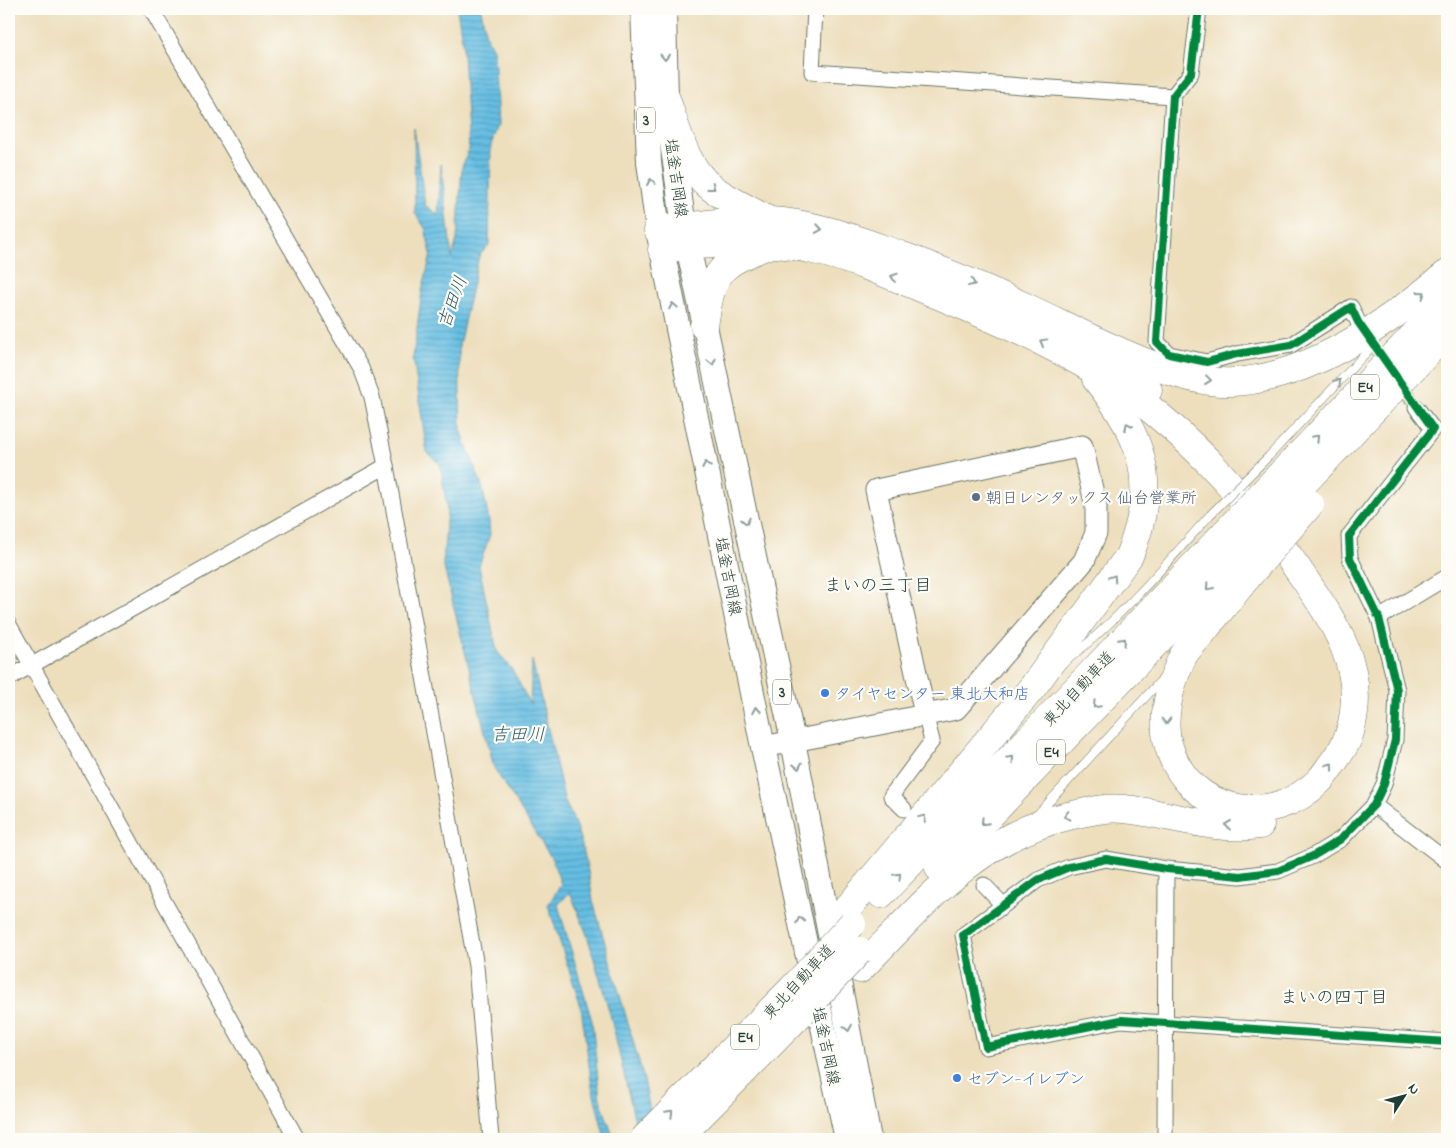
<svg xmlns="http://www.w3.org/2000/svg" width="1456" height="1148" viewBox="0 0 1456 1148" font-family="'Indie Flower','Klee One',sans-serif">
<defs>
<pattern id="water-rules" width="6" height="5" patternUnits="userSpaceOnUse" patternTransform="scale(1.25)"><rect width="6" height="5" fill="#65bee3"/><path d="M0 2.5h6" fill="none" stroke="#539cb9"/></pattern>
</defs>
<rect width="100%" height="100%" fill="#fdfcf7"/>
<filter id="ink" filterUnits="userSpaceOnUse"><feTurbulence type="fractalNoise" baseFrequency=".02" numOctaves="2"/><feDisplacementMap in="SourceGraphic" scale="10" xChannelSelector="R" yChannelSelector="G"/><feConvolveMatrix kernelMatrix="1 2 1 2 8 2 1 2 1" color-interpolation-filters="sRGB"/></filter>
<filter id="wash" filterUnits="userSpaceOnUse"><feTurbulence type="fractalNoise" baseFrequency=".0096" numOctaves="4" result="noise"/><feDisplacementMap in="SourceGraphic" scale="20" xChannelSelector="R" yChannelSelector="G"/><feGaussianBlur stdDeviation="1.12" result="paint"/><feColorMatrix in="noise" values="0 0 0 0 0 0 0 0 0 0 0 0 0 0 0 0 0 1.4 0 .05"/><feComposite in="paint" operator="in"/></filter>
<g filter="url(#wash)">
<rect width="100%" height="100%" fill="#eddebc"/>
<path fill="url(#water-rules)" stroke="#427e8c" d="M457,9H481L486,36L494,51L498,125L491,145L489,245L479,256L459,345L461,430L483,489L489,521L490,535L479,566L497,651L513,671L530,704L532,660L565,802C581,831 588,867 593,901L644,1079L655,1139H639L610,1014L587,935L570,892L558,905L592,1021L600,1099L614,1139H605L592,1087L581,1007L548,905L561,884L552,859L494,768L443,564L447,508L440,464L427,453L413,357L422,291L431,254L425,228L415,213L414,128L425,205L438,215L441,164L452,258L457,239L462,167L469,149L462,39Z"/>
</g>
<g filter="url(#ink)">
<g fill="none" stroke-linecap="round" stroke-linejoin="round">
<path stroke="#c4bea1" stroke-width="15" stroke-dasharray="15 8" stroke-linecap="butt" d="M1365,331L1416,407"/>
<defs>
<g id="lane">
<path d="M1269,456L1367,352L1377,338"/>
<path d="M1065,662C1119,620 1164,566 1210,515"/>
<path d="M1036,816L1164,677"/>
</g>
<g id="street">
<path d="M151,9L361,368L372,397L386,466L476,966L491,1139"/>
<path d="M815,9L812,72L1173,96"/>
<path d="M1199,9L1191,73L1173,96L1157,342L1169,354L1207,362L1237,354L1291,345L1351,307L1358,322"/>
<path d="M1416,407L1433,429L1349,536L1350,558L1379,618L1397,690L1395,740L1384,784L1374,805L1341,839L1313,856L1278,871L1240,876L1166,869L1106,859L1069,867L1038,880L963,935L986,1047L1121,1020L1447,1042"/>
<path d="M1379,618L1447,577"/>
<path d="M9,625L297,1139"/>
<path d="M9,678L386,466"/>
<path d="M1374,805L1447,861"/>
<path d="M904,809L891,796L932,741L925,714"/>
<path d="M984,885L1002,904"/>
<path d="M1165,1139L1166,869"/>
</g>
<path id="secondary" d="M763,747L956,709L1084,561L1096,533V506L1082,446L876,490L925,714"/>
<g id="primary">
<path d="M643,9L649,162L658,230L763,747L847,1139"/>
<path d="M664,9L666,99L684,227L793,741L869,1139"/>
</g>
<g id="highway">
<path d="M666,99C677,129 685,168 712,188C728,200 748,209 766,219"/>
<path d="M658,230C695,226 732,219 769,221C815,223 857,240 900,255C946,272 990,290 1034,311C1085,335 1178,386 1233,382C1310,378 1389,322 1447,274"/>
<path d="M662,249C713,243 763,238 814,250C855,259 904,281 943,297C1005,323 1066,350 1122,388C1186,431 1255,507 1299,571C1332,619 1367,667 1351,728C1348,742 1340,753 1332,764C1328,769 1324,776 1319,781C1271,829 1189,814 1169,747C1160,720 1170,685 1181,660C1185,650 1195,641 1202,633C1219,611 1237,590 1254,569"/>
<path d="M704,326C712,274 716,265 766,246"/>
<path d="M1096,342L1148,390"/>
<path d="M1282,473L1447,301"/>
<path d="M1296,491L1447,332"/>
<path d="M939,868L1199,598L1240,550"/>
<path d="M881,894L1226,532"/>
<path d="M847,909L1032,688L1129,556C1159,483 1144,438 1096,379"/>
<path d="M860,969C923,905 977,837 1068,816C1086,812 1105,807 1124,809C1168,813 1215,832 1260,825"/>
<path d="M644,1139L795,986"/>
<path d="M677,1139L802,1012"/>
</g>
</defs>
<use href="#lane" stroke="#677564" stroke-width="9"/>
<use href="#street" stroke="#677564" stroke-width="17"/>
<use href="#secondary" stroke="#677564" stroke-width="23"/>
<use href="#primary" stroke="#677564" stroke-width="26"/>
<use href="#highway" stroke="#677564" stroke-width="29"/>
<use href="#lane" stroke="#fff" stroke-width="8"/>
<use href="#street" stroke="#fff" stroke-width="15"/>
<use href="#secondary" stroke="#fff" stroke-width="21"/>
<use href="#primary" stroke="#fff" stroke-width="24"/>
<use href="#highway" stroke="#fff" stroke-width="28"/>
<defs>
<path id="lane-bridge" d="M1210,515L1269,456"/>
<g id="highway-bridge">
<path d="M1226,532L1282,473"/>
<path d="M1240,550L1296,491"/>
<path d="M1254,569L1310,504"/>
<path d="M795,986L852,924"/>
<path d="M802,1012L859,951"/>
</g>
</defs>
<use href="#lane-bridge" stroke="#677564" stroke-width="9" stroke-linecap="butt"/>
<use href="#highway-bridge" stroke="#677564" stroke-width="29" stroke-linecap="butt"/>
<use href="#lane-bridge" stroke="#fff" stroke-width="8"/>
<use href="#highway-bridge" stroke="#fff" stroke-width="28"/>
<defs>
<path id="cycleway" d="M1199,9L1191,73L1173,96L1157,342L1169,354L1207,362L1237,354L1291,345L1351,307L1358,322L1433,429L1349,536L1350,558L1379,618L1397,690L1395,740L1384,784L1374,805L1341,839L1313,856L1278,871L1240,876L1166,869L1106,859L1069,867L1038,880L963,935L986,1047L1121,1020L1447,1042"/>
</defs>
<use href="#cycleway" stroke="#fdfcf7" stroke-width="11"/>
<use href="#cycleway" stroke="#00873e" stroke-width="8"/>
</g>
<defs><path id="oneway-chevron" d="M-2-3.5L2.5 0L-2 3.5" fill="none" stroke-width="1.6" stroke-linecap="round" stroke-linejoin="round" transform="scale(1.25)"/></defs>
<g stroke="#8f9e9a">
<use href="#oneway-chevron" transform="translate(665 57) rotate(89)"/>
<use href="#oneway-chevron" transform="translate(651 182) rotate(-98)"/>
<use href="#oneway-chevron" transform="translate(712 187) rotate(38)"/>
<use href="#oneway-chevron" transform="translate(819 229) rotate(9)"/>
<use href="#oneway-chevron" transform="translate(894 277) rotate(-161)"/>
<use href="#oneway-chevron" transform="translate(972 283) rotate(22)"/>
<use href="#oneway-chevron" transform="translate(1422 294) rotate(-36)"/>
<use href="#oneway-chevron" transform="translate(673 306) rotate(-101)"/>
<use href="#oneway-chevron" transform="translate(1043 342) rotate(-151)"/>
<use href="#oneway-chevron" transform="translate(712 362) rotate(78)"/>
<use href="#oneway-chevron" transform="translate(1208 380) rotate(7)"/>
<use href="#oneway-chevron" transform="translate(1338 382) rotate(-47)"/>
<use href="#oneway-chevron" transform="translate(1128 426) rotate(-116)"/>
<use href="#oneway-chevron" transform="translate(1316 438) rotate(-46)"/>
<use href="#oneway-chevron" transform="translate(706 465) rotate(-101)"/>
<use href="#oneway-chevron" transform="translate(746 521) rotate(78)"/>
<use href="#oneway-chevron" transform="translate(1113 578) rotate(-56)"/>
<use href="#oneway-chevron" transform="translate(1209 587) rotate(131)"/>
<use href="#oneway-chevron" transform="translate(1123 641) rotate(-47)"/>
<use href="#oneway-chevron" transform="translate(1096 705) rotate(134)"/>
<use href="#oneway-chevron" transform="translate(756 710) rotate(-101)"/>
<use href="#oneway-chevron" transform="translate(1166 721) rotate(89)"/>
<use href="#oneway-chevron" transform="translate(1011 759) rotate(-47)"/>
<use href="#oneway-chevron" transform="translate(798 766) rotate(79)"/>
<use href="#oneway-chevron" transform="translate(1330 766) rotate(-53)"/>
<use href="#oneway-chevron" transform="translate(1067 816) rotate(166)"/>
<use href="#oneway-chevron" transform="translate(923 818) rotate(-50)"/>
<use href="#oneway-chevron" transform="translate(984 822) rotate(134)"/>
<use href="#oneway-chevron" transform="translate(1228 825) rotate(-174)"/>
<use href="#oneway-chevron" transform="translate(898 876) rotate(-46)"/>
<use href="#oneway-chevron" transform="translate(800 920) rotate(-102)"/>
<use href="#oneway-chevron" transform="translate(848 1028) rotate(79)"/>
<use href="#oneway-chevron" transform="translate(670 1113) rotate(-45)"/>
</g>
</g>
<circle fill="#5c6f8a" stroke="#fdfcf7" stroke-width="2" cx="976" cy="497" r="5"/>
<g fill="#3f7fe0" stroke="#fdfcf7" stroke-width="2">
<circle cx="825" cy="693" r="5"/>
<circle cx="957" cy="1078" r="5"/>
</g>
<g text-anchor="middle" stroke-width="4.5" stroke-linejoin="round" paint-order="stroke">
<g fill="#fdfcf7" stroke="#62766e" stroke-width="1">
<rect x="637" y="107.5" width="18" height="25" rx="4"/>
<rect x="1351" y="374.5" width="28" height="25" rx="4"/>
<rect x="773" y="679.5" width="18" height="25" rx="4"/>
<rect x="1037" y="739.5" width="28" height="25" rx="4"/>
<rect x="731" y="1024.5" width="28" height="25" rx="4"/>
</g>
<g font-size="15" font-weight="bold" fill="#1f3d34">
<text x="646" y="125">3</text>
<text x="1365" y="392">E4</text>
<text x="782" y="697">3</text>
<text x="1051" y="757">E4</text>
<text x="745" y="1042">E4</text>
</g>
<g font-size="16" fill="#1f3d34" stroke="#fdfcf7">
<text transform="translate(677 178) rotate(82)" y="6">塩釜吉岡線</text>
<text transform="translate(729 576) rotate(79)" y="6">塩釜吉岡線</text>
<text transform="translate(1078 688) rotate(-47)" y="6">東北自動車道</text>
<text transform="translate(798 981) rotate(-47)" y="6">東北自動車道</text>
<text transform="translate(827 1046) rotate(78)" y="6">塩釜吉岡線</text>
</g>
<g font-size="16" fill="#4e5e75" stroke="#fdfcf7" text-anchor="start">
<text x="986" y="503">朝日レンタックス 仙台営業所</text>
</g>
<g font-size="16" fill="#366cbe" stroke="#fdfcf7" text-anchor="start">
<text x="835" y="699">タイヤセンター 東北大和店</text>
<text x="967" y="1084">セブン-イレブン</text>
</g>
<g font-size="18" font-style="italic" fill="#305d60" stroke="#fdfcf7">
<text transform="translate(452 302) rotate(-70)" y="6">吉田川</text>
<text x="518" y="740">吉田川</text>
</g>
<g font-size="18" fill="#1f3d34" stroke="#fdfcf7">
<text x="878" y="591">まいの三丁目</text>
<text x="1334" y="1003">まいの四丁目</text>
</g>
</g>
<rect width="1456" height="1148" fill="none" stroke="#fdfcf7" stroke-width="30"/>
<g transform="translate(1404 1096) rotate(54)" stroke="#fdfcf7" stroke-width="4" paint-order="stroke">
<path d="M0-4L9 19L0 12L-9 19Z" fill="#1f3d34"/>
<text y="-8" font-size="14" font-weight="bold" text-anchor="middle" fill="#1f3d34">N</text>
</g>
</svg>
